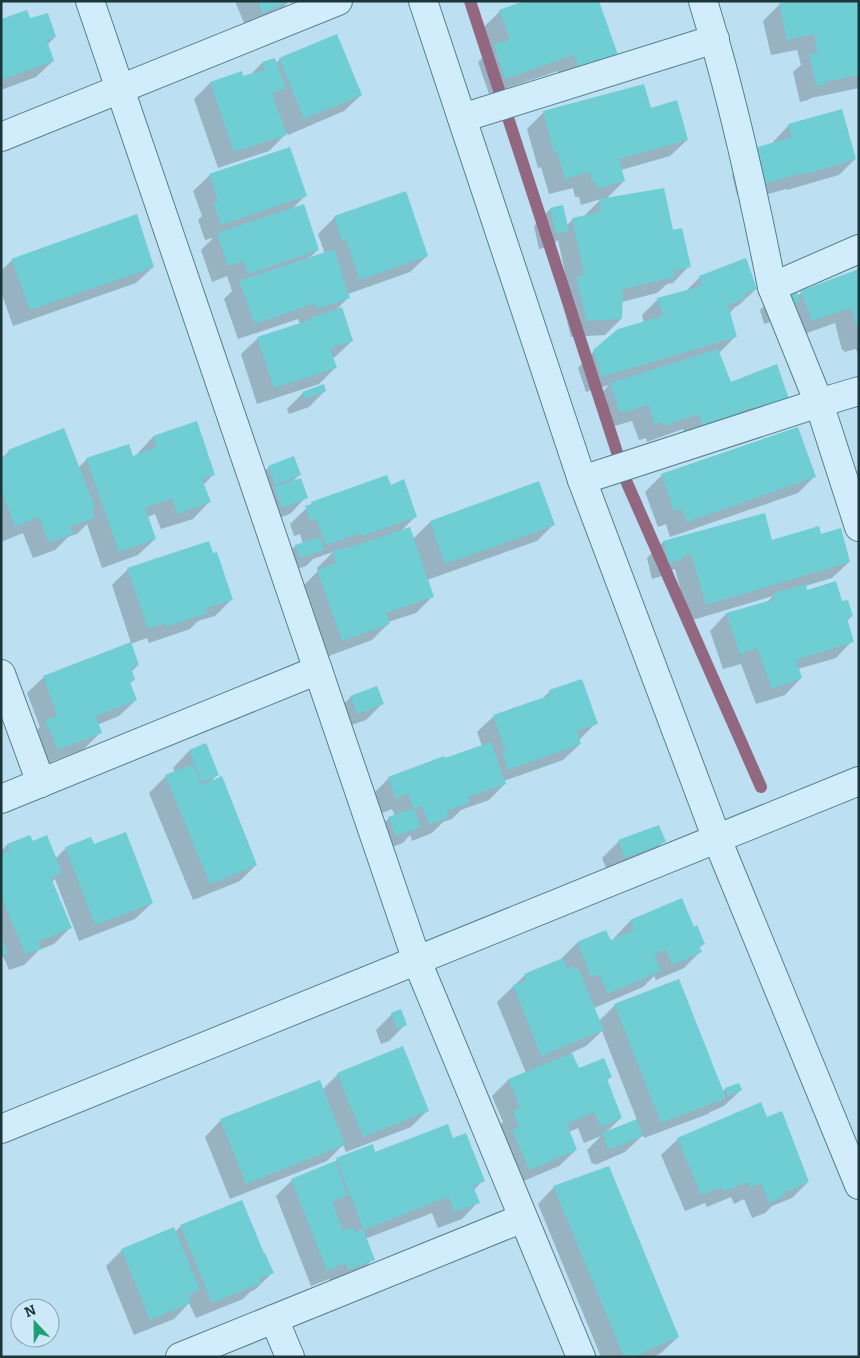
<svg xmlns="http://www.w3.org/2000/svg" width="860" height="1358" viewBox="0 0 860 1358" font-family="Bitter,serif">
<rect width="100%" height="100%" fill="#bddff2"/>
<g fill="#0003" fill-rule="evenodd">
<path d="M235,1H289L273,18L246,28Z"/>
<path d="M787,1H859V88L811,98L808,100L800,102L793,72L801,65L797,50L771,55L763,21L780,4L785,3Z"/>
<path d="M500,11L617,58L563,87L558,71L489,94L478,62L491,49L484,27Z"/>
<path d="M1,20L55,37L47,45L53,61L36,77L1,90Z"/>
<path d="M280,59L361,95L344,111L288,135L287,133L269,151L218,168L194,99L210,83L242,78L250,75L262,63L275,64Z"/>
<path d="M650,110L687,140L670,156L621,170L624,181L605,200L672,231L689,266L673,283L667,284L657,293L622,302L621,319L605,335L571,337L560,294L568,287L558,240L551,246L539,249L534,226L550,209L562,207L567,225L573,219L583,217L601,199L581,205L579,197H575L573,188L549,194L541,167L538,168L527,129L544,112Z"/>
<path d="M789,125L855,159L839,175L787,190L786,189L743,201L740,194L737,195L732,175L733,174L732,167L748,151L773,144V142Z"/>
<path d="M210,175L305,196L292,209L318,250L308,259L325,254L318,234L335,217L427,256L410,272L348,294L349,297L335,311L352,341L335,357L332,358L335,368L319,384L257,404L241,354L258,338L300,324L298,319L238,339L224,299L232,291L227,276L212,282L201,250L213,238L205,240L198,220L202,216L193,191Z"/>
<path d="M12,260L153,267L136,283L13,326L1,292V271Z"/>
<path d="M859,271V357L856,349L844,352V350H842L835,323L796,337L782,318L764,324L760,310L777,293L797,296L801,293Z"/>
<path d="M700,277L756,289L739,305L735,307L729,314L735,337L719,353L730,383L788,398L687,442L683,429L647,442L646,438L639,440L632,421L604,429L594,401L609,385L586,392L578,368L594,351L644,323L642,315L658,299L685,292Z"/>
<path d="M325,391L309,407L289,414L287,409L303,393Z"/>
<path d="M196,422L214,474L203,485L209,502L193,519L161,529L155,514L147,517L155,539L138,555L102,568L87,524L77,534L68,537L55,550L33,558L23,533L1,542V459L9,451L78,468L87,459L132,458L137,456V454L153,437Z"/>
<path d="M269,467L299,475L292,482L306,497L290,514L265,523L253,483Z"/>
<path d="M662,475L814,477L798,493L670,537L666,524L658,527L645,492Z"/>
<path d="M390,486L416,516L401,531L413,539L430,522L553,525L537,541L427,580L433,596L416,613L388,622V624L372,640L326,657L302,587L318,571L317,568L333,552L313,559L306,566L283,574L279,562L295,546L303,544L300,534L294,536L290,524L312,503Z"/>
<path d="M764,515L771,541L820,535L849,562L832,578L805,586L807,591L841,603L852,616L847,621L852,641L836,658L798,669L801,678L785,695L756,704L741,664L723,669L710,631L726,614L766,603L773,596L689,621L675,569L669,571L665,575L652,579L647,558L663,542Z"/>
<path d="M128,569L231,600L215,616L198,621L190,629L149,643L147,638L130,644L138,665L131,672L134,680L129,684L136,700L119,716L97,725L100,733L84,749L41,766L30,737L40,727L27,693L44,677L131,643L112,585Z"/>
<path d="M550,691L596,723L579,740L580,744L563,760L504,781L505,784L489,800L461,810L452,819L443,822L432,833L412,841L410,835L403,843L379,852L373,835L389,818L395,816L392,809L380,814L373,794L389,778L482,746L477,732L494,716L542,699Z"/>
<path d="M351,697L382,704L366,720L340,729L334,713Z"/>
<path d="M205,745L218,774L209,783L256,865L240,881L193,900L149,793L166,776L175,772L173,768L189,751Z"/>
<path d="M30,837L32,843L55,859L66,848L94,846L152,903L135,919L79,941L55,879L52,882L70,928L54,944L39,950L24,965L9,970L3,956L1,958V851L7,845Z"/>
<path d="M619,841H664L648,858L608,873L602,858Z"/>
<path d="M681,899L693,928L704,944L699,948L700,952L684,968L656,980L654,976L643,987L594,1008L599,1021L615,1005L722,1092L725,1089L741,1090L724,1106L710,1112L708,1114L644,1138L643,1135L625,1152L595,1165V1163L592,1164L587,1150L601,1136L584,1143L578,1128L569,1132L576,1150L559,1166L512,1186L497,1128L503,1122L492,1096L508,1080L526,1073L497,1002L525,975L561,959L577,943L610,942L615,940L614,938L630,921ZM602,1031L637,1120L606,1132L621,1118L606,1081L611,1077L578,1069L571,1053L586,1046Z"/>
<path d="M392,1014L405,1025L389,1041L381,1044L376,1030Z"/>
<path d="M338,1074L427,1111L411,1127L346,1152L343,1145L327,1161L230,1199L205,1137L221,1120L323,1089Z"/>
<path d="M766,1119L808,1182L792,1198L772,1206L765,1213L752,1218L744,1199L734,1204L731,1197L707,1207L705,1203L685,1211L661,1155L678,1139Z"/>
<path d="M452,1139L483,1180L474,1190L478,1202L462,1219L438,1228L432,1213L365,1239L373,1259L357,1276L332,1286L329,1279L311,1286L276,1196L292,1180L333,1163L337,1160Z"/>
<path d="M554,1187L678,1337L661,1353L653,1357H601L538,1204Z"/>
<path d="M181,1226L272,1273L256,1289L250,1292L243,1299L196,1318L189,1303L174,1319L134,1335L106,1266L122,1250L175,1232Z"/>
</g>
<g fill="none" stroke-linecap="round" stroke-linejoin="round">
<path stroke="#916880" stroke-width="12" d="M470,1L627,483L761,787"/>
</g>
<g fill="#6fcdd4">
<path d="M258,1H291L262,13Z"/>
<path d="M524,1H599L619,58L580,72L574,55L505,79L494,45L510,39L499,10Z"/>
<path d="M790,1H859V75L825,82L826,84L816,86L809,54L817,52L814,34L787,40L779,3Z"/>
<path d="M27,10L30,18L48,13L56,37L47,40L54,61L1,80V19Z"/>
<path d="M337,34L362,95L304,119L279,58Z"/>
<path d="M275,58L286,88L272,93L287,135L234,152L210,82L242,71L243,76L264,70L262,62Z"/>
<path d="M644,84L651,108L677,100L688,140L619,159L625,181L597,189L595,181L592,182L589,172L565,179L557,152L554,153L543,111Z"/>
<path d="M842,109L856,159L803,175V173L759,185L748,150L792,137L788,124Z"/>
<path d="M290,147L307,196L221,225L213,202L218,201L209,174Z"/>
<path d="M664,188L673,230L682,228L691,267L674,271L675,277L623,289L622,319L587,321L576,277L584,274L572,218L601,212L599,199Z"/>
<path d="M406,191L428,256L360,280L346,240L342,241L334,216Z"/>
<path d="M304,204L319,250L248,274L243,261L228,266L217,233Z"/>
<path d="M563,205L569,231L556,234L550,208Z"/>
<path d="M137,214L154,267L30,310L11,259Z"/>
<path d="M334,249L350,298L316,309L315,303L255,324L239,281Z"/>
<path d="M746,258L757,289L744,294L746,298L728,305L737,337L602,377L593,350L618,329L663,316L657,298L702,286L699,276Z"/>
<path d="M859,269V334L851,308L812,321L800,291Z"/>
<path d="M795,286L800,302L780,308Z"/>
<path d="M342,307L353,341L330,348L337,368L274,388L257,337L310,320V318Z"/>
<path d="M718,349L731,382L777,364L789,399L754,411L753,407L731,416L732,420L703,426L699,414L664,426L662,422L655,425L648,405L620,413L610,383Z"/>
<path d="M324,384L326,391L305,399L302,392Z"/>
<path d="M197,421L215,475L202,479L211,502L177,514L172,498L145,508L156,539L119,552L86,458L129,444L133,456L156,447L153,436Z"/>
<path d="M798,427L816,477L687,522L682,509L674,511L661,474Z"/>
<path d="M64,428L95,507L92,509L95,518L70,527L73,534L49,543L39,517L15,527L1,489V457L10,454L8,450Z"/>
<path d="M294,456L301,475L275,485L268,466Z"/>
<path d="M387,475L391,485L404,479L417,517L362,536L361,533L326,545L316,519L311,521L305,506L312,504L311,502Z"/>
<path d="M301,478L308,498L282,508L274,487Z"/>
<path d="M539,481L555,525L445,564L430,521Z"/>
<path d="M765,513L772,540L819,526L821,534L841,528L850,562L706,605L691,554L682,557V559L669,564L663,541Z"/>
<path d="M410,527L434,597L386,613L390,624L342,641L317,570L336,563L333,551L347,547L348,548Z"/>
<path d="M320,537L324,550L300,558L295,545Z"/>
<path d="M209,541L213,553L217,552L233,600L206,608L207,613L166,627L164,623L148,629L127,568Z"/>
<path d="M836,581L842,601L848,600L853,616L847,618L854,642L796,660L802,678L772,689L757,648L740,654L726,613L775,599L774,593L806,584L807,590Z"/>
<path d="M131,642L139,665L131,668L135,680L130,682L137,700L96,716L102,733L58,750L45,720L57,716L43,676Z"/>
<path d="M582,679L598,724L577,731L581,744L508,770L502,752L505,751L493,715L551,695L549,690Z"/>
<path d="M377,686L384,704L357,714L350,696Z"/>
<path d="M491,742L506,784L468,797L470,802L447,811L449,817L429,825L422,806L414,809L421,827L396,836L388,817L414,808L408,794L396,799L388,777L444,756L445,758Z"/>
<path d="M206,743L219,775L202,782L189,750Z"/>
<path d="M193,764L201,785L222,776L257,865L210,884L165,775Z"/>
<path d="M659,825L666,842L625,858L618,840Z"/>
<path d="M126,832L153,903L95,925L65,847L91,837L94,844Z"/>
<path d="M30,835L33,841L47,835L62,873L51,878L72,928L38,942L42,949L25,954L1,896V854L9,851L7,844Z"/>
<path d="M682,898L694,927L697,925L705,944L699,946L702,952L672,965L666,949L654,954L661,971L608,994L599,974L591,977L577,942L606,930L611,940L634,930L630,920Z"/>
<path d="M1,936L8,953L1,956Z"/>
<path d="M563,958L567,968L573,966L574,970L578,968L604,1030L541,1056L513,985L526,980L524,974Z"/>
<path d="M679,979L726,1098L661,1123L614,1004Z"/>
<path d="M401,1009L407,1025L397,1029L391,1013Z"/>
<path d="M403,1046L429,1111L363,1137L337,1073Z"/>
<path d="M572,1053L579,1068L604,1058L612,1077L607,1079L622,1118L601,1127L594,1112L567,1124L577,1150L529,1170L512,1130L519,1127L513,1111L520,1107L508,1079Z"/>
<path d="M320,1080L345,1145L246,1184L220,1119Z"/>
<path d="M739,1083L742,1090L728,1096L725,1088Z"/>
<path d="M761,1102L767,1117L782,1111L809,1182L784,1193L785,1195L783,1197L769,1203L761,1183L750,1188L748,1182L723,1192L722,1187L701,1195L677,1138Z"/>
<path d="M637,1119L643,1136L612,1149L611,1147L608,1149L602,1133Z"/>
<path d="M448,1124L453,1138L466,1133L485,1181L473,1186L480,1203L454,1212L448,1197L364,1230L336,1158L373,1144L375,1152Z"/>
<path d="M335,1161L348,1195L332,1202L343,1231L353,1227L355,1232L363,1229L375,1260L348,1270L346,1263L327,1271L291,1179Z"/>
<path d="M609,1166L679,1337L633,1357H624L553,1186Z"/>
<path d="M242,1200L264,1253H265L274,1273L259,1279L261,1283L212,1303L180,1225Z"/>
<path d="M174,1227L200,1290L188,1295L191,1303L150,1320L121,1249Z"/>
</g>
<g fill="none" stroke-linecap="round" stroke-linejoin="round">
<defs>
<g id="minor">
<path d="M90,1L417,961L581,1357"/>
<path d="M423,1L582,480L717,839L859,1185"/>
<path d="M703,1C732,95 753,190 772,287"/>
<path d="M462,118L715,39"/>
<path d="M1,137L338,1"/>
<path d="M859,249L772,287L819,403L859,391"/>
<path d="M582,480L819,403L859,527"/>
<path d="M1,674L41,783"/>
<path d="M1,799L318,670"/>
<path d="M1,1129L859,781"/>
<path d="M274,1319L290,1357"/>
<path d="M180,1357L523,1218"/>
</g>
</defs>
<use href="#minor" stroke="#54818b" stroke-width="30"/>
<use href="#minor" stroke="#d1edfc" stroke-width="28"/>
</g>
<rect width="860" height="1358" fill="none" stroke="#1b3539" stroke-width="5"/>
<g transform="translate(35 1323) rotate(338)"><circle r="24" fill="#cde9f9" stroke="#86a1ac"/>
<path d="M0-4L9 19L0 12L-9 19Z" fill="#1fa072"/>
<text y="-8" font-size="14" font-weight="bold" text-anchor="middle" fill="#1b3539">N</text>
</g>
</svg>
